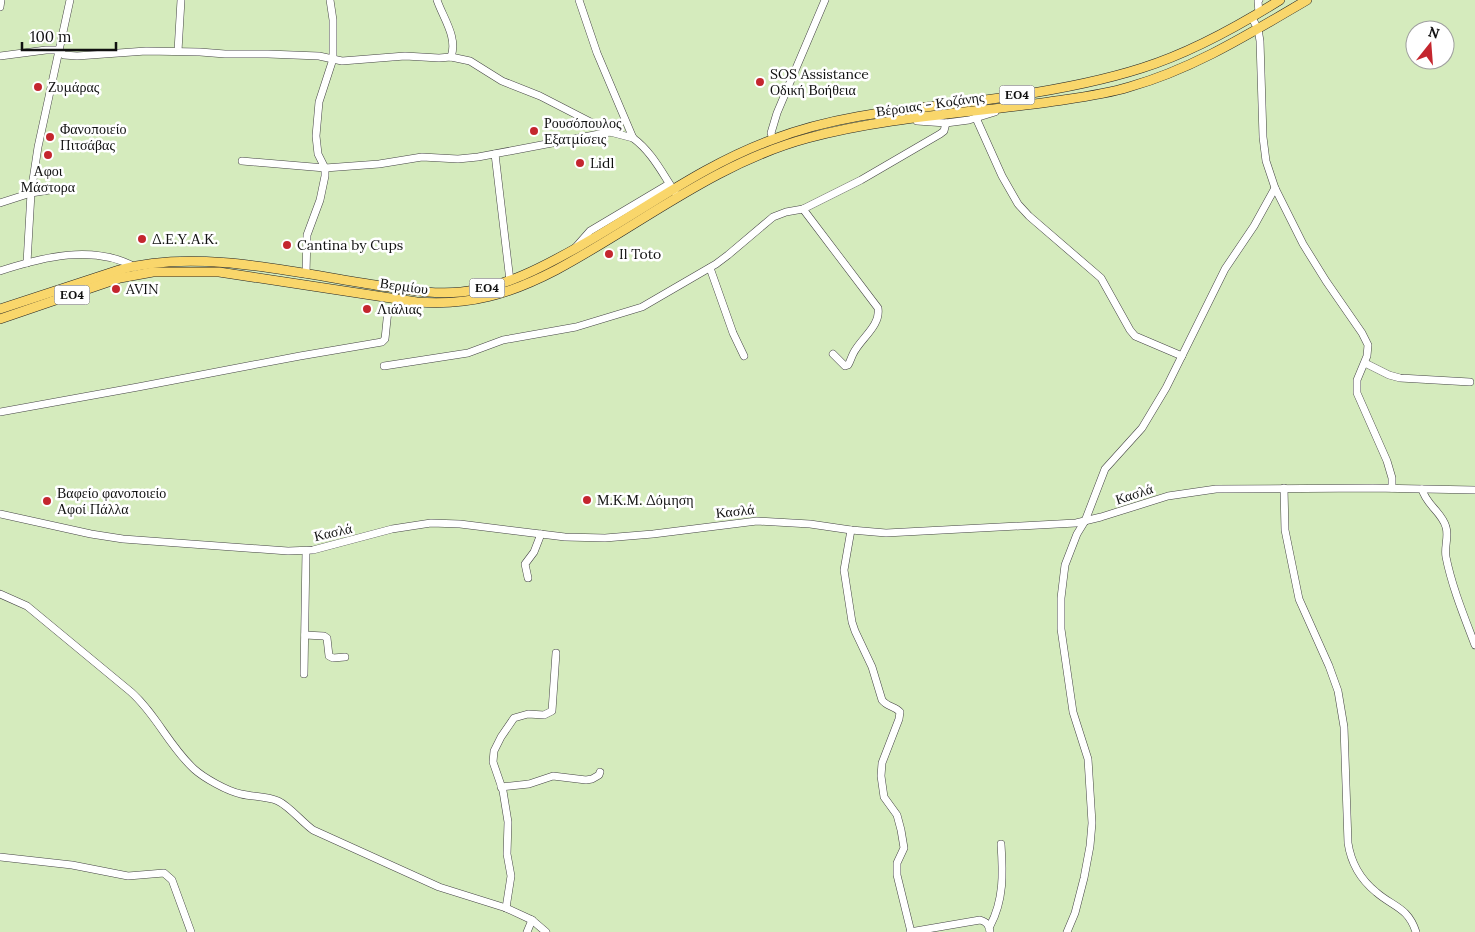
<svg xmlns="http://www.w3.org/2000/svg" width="1475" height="932" viewBox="0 0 1475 932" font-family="Lora,serif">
<rect width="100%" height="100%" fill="#fffdf5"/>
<path fill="#d5ebbd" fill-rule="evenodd" d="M0,0H1475V932H0ZM1415,30H1445V60H1415Z"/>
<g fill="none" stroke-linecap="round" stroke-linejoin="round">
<defs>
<g id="minor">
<path d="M437,0C443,18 458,37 451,57"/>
<path d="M579,0L597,53L633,138C652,152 662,173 675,192"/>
<path d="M0,7L1,0"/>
<path d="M1259,13L1258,1L1259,0"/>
<path d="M1252,18L1258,29L1260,41L1263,137L1266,161L1275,188L1303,244L1326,281L1362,333L1368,345L1367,356L1357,380V393L1387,461L1392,478V488"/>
<path d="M178,51L181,0"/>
<path d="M0,56L46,50H58L64,55L77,56L146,51L200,52L225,54H268L319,56L342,61L405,56L439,58L451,57L470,61L502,81L540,96L610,132"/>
<path d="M976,118L1002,176L1018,204L1029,216L1101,278L1130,330L1135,336L1182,356"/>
<path d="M917,121L946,123L969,120L995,112"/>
<path d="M773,139L771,133L777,113L825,0"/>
<path d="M495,154L510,281"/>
<path d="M242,161L325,168L379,164L422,157L458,159L478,157L610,132L633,138"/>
<path d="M0,203L31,193L56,189"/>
<path d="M803,209L878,308C881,326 860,339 853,354C851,358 850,362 848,365L845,366L833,354"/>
<path d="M575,248L590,231L669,184"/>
<path d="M27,263L31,193L38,147L70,0"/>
<path d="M710,268L733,333L744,356"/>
<path d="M0,271C43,257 93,244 135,267"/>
<path d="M306,274L307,235L320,200L325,176V168L318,154L316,136L319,102L333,59V20L330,0"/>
<path d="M1365,363L1389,375L1400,378L1470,382"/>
<path d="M384,366L468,353L503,340L576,327L642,307L716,264L728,255L773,217L786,212L803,209L861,180L940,134L944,131L946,123"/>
<path d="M0,412L138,387L300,356L382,342L385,339L388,310L393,309L409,311"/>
<path d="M1284,488L1285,530L1299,599L1329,666L1338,691L1344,727L1348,843C1351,863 1360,879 1376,892C1393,907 1408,907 1416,932"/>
<path d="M1422,489C1426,505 1442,512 1446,527C1449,537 1444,547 1446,557C1452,587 1464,616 1475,645"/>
<path d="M0,514L91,534L123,539L288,551L313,550L392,529L431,523L460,524L565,537L605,538L653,534L757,521L810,524L851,530L886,533L1076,523L1101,517L1168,496L1216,489L1373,488L1475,490"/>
<path d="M851,530L844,570L852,622L855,631L872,667L882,700C887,707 895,706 900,712L899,719L882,763L881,776L884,797L897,815L901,830L904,848L897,863V875L911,932"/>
<path d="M528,578L525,564L534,552L541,534"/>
<path d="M0,594L27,606L131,692C156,714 169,746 194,769C204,778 227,791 241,794C253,797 266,796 278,801C289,806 302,822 313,830L439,887L506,908L532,920L546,932"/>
<path d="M305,635L324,636L327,638L329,656L333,658L345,657"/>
<path d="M304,674L306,551"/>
<path d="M501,787L529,784L553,776L586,780L592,779L599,775L600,772"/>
<path d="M0,857L72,865L128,876L164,873L172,880L191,932"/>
<path d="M506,908L511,876L507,854L508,822L503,791L493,762L494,751L501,737L514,718L528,714L544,715L552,711L556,653"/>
<path d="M990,926C1004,900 1003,873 1001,844"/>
<path d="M527,932L532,920"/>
<path d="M910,932L980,920C987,922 989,925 990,932"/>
<path d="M1067,932L1075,913L1084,878L1090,846L1092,823L1088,759L1073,712L1061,629V598L1065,565L1077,534L1085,521L1105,469L1142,428L1166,388L1225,269L1254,226L1275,188"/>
</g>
<g id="major">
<path d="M0,309L119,270C197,248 296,273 375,285C403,289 432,295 461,292C504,288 543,267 580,246C644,210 704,164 774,139C842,113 914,109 985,100C1038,93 1092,84 1142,68C1190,53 1237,27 1280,0"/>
<path d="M0,319L120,278L153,272H219L417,302C470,306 510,294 556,270C640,225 715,163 808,138C886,117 969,113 1049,102C1075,98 1103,95 1129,87C1193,69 1249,34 1307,0"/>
</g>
</defs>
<use href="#minor" stroke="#444" stroke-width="8"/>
<use href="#major" stroke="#222" stroke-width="10"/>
<use href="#minor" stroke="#fff" stroke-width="7"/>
<use href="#major" stroke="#f9d66b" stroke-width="9"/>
</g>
<g fill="#c4262e" stroke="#fff" stroke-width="2">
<circle cx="760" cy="82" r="5"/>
<circle cx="38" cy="87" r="5"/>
<circle cx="534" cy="131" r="5"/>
<circle cx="50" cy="137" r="5"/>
<circle cx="48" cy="155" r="5"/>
<circle cx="580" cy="163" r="5"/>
<circle cx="142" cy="239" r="5"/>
<circle cx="287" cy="245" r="5"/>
<circle cx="609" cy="254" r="5"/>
<circle cx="116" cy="289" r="5"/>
<circle cx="367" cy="309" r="5"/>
<circle cx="587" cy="500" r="5"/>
<circle cx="47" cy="501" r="5"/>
</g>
<g text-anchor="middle" stroke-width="5" stroke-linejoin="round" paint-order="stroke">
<g fill="#fff" stroke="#585858" stroke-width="1">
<rect x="999.5" y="85.5" width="35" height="19" rx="4"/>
<rect x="469.5" y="278.5" width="35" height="19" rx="4"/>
<rect x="54.5" y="285.5" width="35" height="19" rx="4"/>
</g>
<g font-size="12" font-weight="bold" fill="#111">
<text x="1017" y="99">ΕΟ4</text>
<text x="487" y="292">ΕΟ4</text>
<text x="72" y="299">ΕΟ4</text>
</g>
<g font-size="14" fill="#111" stroke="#fff" text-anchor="start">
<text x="770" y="79">SOS Assistance<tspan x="770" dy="16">Οδική Βοήθεια</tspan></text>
<text x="48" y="92">Ζυμάρας</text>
<text x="544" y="128">Ρουσόπουλος<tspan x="544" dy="16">Εξατμίσεις</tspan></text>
<text x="60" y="134">Φανοποιείο<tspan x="60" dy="16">Πιτσάβας</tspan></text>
<text x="590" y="168">Lidl</text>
<text x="48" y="176" text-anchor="middle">Αφοι<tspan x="48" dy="16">Μάστορα</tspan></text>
<text x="152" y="244">Δ.Ε.Υ.Α.Κ.</text>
<text x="297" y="250">Cantina by Cups</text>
<text x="619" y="259">Il Toto</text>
<text x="126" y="294">AVIN</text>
<text x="377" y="314">Λιάλιας</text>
<text x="57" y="498">Βαφείο φανοποιείο<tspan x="57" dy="16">Αφοί Πάλλα</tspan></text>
<text x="597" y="505">Μ.Κ.Μ. Δόμηση</text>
</g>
<g font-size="14" fill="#111" stroke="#fff">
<text transform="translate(930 104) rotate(-8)" y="5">Βέροιας - Κοζάνης</text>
<text transform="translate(404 286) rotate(8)" y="5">Βερμίου</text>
<text transform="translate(1134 494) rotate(-18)" y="5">Κασλά</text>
<text transform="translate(735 511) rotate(-6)" y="5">Κασλά</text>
<text transform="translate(333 532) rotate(-13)" y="5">Κασλά</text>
</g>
</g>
<g transform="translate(1430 45) rotate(17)"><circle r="24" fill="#ffffff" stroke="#a0a0a0"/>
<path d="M0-4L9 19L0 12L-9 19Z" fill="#c4262e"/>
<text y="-8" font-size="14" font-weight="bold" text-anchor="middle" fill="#111111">N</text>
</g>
<path d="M22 42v8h94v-8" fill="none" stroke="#111111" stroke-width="2.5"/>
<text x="30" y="42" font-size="15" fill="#111111" stroke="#ffffff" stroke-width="4" paint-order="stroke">100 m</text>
</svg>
